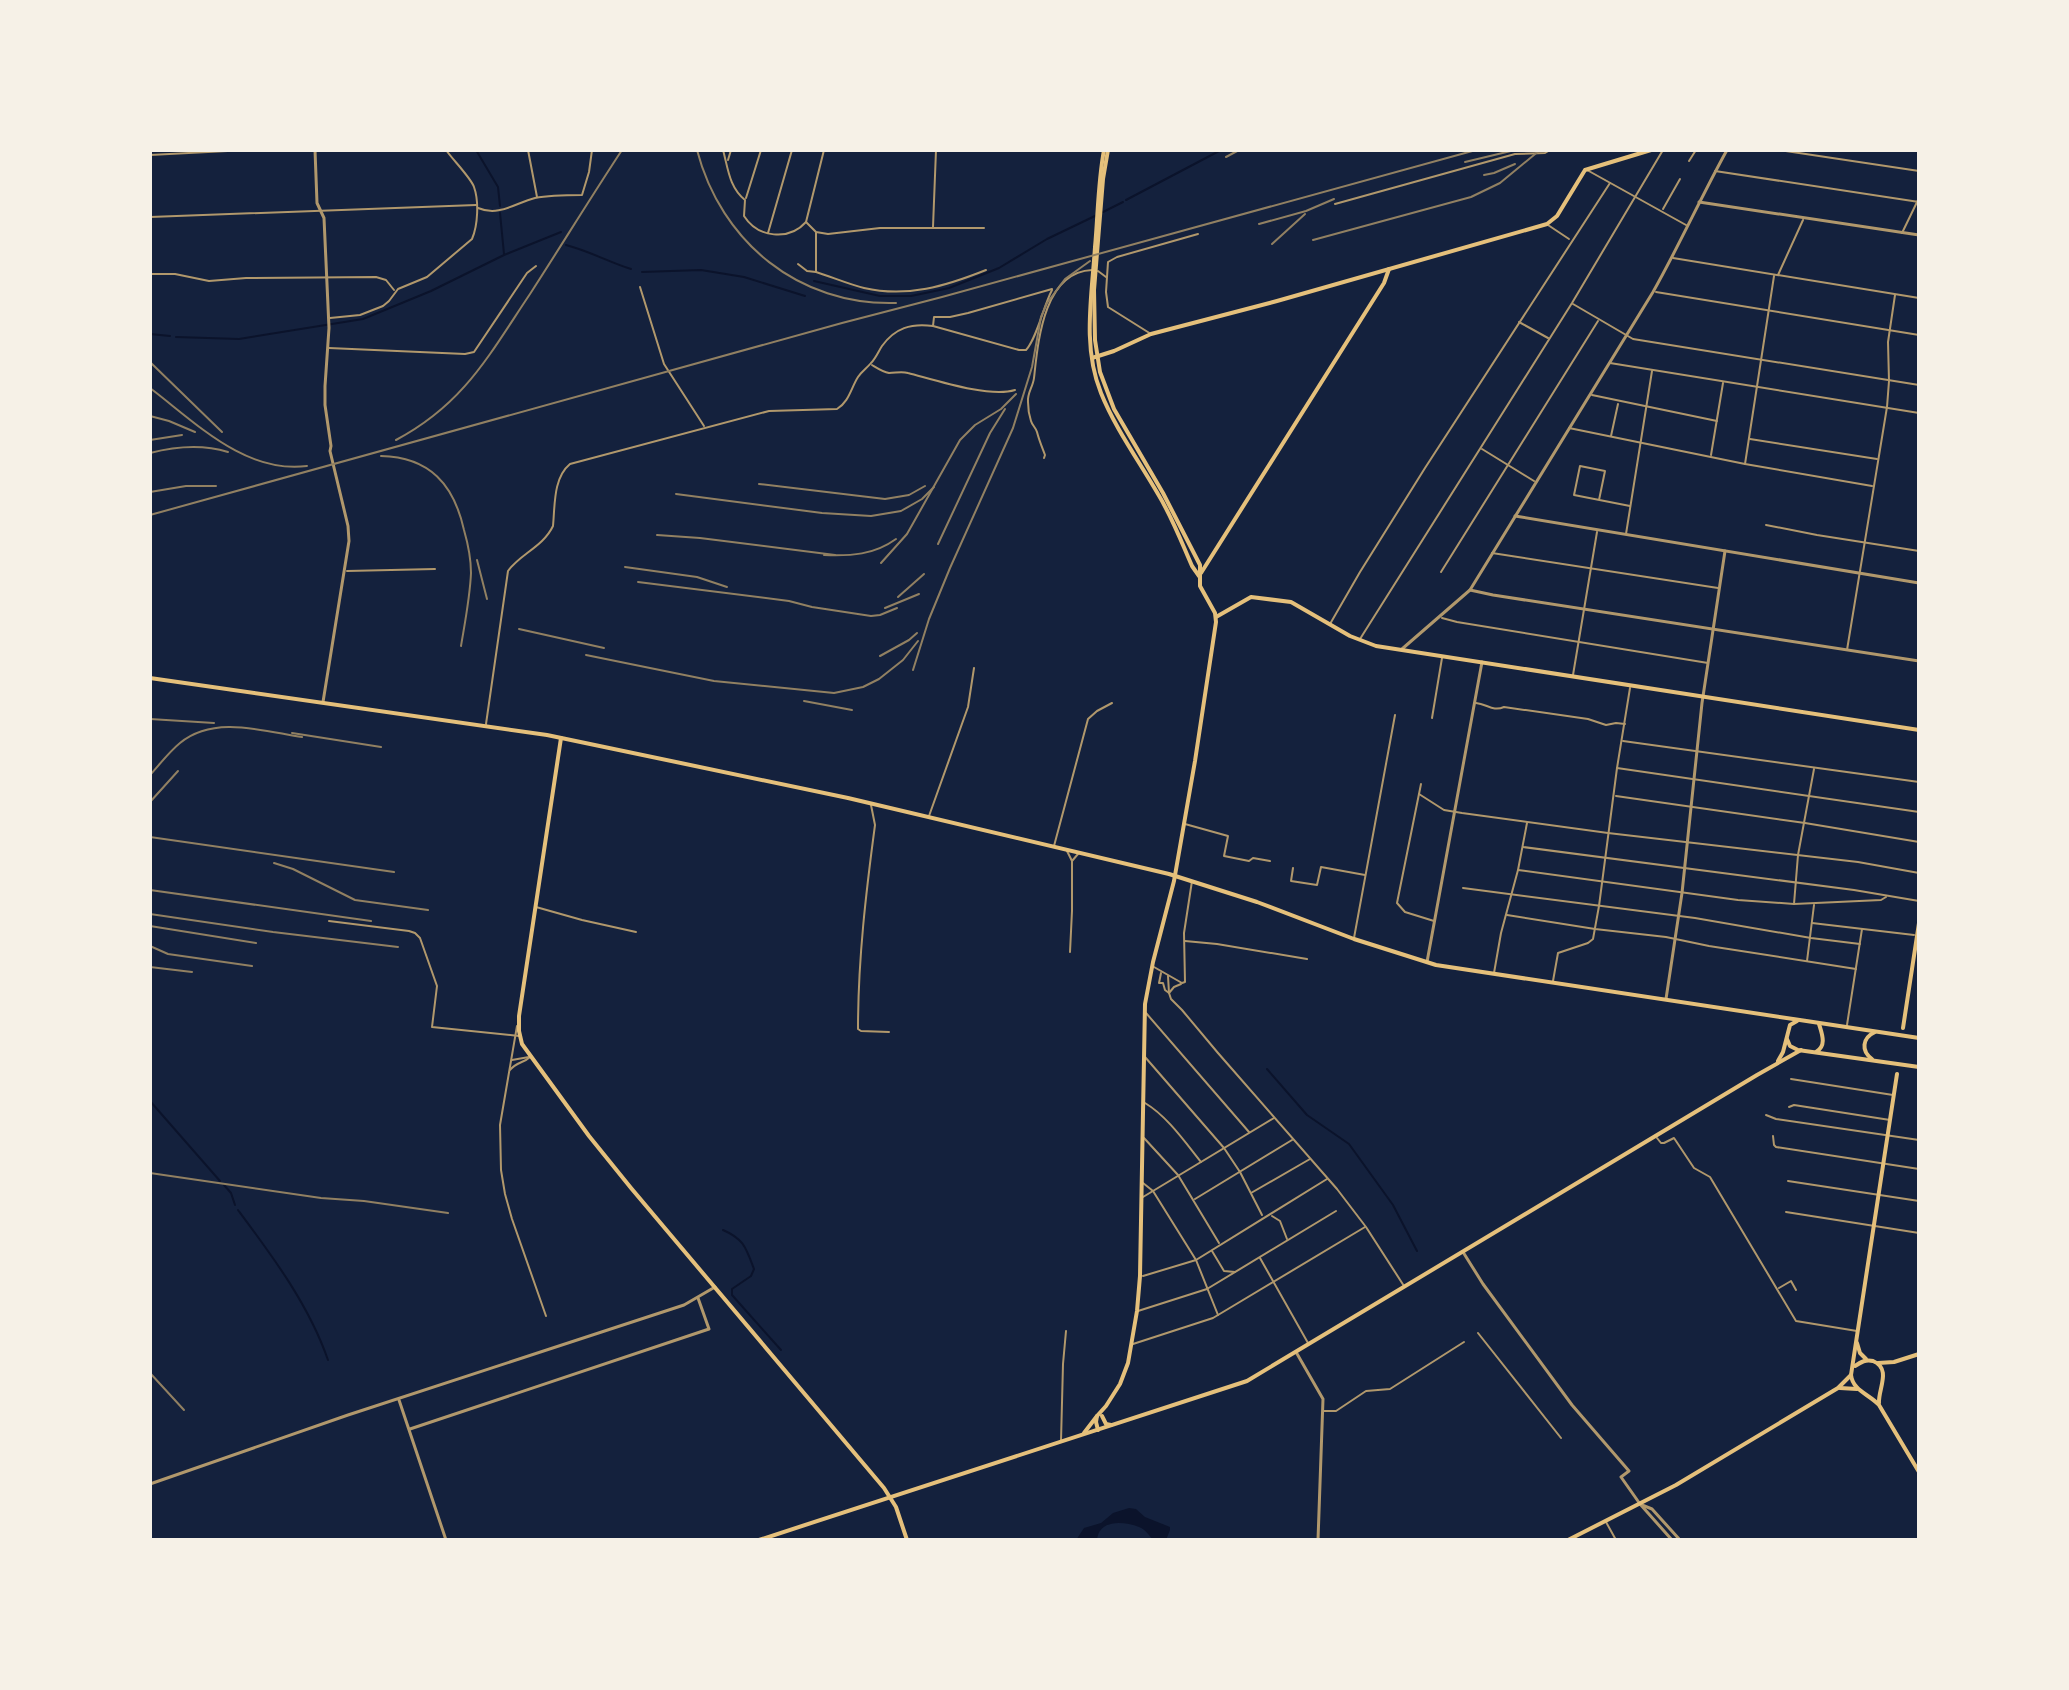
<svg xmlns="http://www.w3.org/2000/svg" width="2069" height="1690" viewBox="0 0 2069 1690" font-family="'IBM Plex Serif',serif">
<rect width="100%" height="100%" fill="#14213d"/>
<path fill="#0b132b" d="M1129,1508L1136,1509L1145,1517L1170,1527V1530L1166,1540H1153C1149,1535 1145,1529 1139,1527C1124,1521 1099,1519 1097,1540H1076L1084,1528L1101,1523L1113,1513Z"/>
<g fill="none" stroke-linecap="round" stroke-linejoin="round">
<g stroke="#0b132b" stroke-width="2">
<path d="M476,150L498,187L500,206"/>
<path d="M1126,200L1221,150"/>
<path d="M1103,212L1123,202"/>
<path d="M500,213L504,254"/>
<path d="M566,245C589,251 609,262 631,269"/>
<path d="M642,272L701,270L744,277L805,296"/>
<path d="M814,281L880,296H911L949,288L999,268L1047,239L1097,215"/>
<path d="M150,334L170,336"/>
<path d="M176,337L239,339L363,319L431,291L504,255L561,232"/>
<path d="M1267,1069L1307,1115L1349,1144L1393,1205L1417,1251"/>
<path d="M150,1101L220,1181"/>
<path d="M224,1185L231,1193L235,1205"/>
<path d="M238,1210C273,1257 309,1305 328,1360"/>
<path d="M723,1230C744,1239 746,1248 754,1269L751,1276L732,1289V1295L781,1350"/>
</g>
<g stroke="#b1986c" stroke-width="2">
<path d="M528,150L537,197"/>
<path d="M723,150C728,168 729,187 745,200L744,216C758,238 789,241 806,222L816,232L828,234L880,228H984"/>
<path d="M1779,150L1919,171"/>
<path d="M150,155L247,150"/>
<path d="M728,160L731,150"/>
<path d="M1689,161L1696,150"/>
<path d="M1587,170L1686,225"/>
<path d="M1715,171L1919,202"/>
<path d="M746,198L761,150"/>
<path d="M1335,204L1515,154L1545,153L1550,150"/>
<path d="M478,208C499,217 515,203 535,198C550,195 566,195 582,195L589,172L592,150"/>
<path d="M1663,209L1680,179"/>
<path d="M150,217L476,205"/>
<path d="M806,222L824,150"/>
<path d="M1548,225L1569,239"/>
<path d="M933,227L936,150"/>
<path d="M768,233L792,150"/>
<path d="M1902,233L1919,198"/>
<path d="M1673,258L1919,298"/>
<path d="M798,264L807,271L816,272V233"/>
<path d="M1098,271L1106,277"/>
<path d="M816,272C832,277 848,284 864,288C907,298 946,286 986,270"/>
<path d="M150,274H175L209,281L246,278L376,277L386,280L394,290"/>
<path d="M1778,275L1803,220"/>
<path d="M640,287L664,364L704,426"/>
<path d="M1656,292L1919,335"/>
<path d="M1573,304L1633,339L1919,385"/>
<path d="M330,318L360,315L383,306L389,301L398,289L427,277L472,239C478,225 479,201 474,187C471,178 453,160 446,150"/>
<path d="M1519,322L1548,338"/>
<path d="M933,326L1019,350H1026C1037,338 1043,307 1052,290"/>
<path d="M1151,334L1108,307L1106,292L1108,262L1117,257L1198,234"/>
<path d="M329,348L465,354L474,352L527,273L536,266"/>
<path d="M1610,363L1919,413"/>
<path d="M872,365C877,368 883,372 889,373C896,373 901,371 908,373C935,380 989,398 1015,390"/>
<path d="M1592,395L1717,421"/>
<path d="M1569,428L1745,464L1872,486"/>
<path d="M1611,436L1618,404"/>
<path d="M1750,439L1877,459"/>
<path d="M1482,449L1534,481"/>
<path d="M1711,455L1723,383"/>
<path d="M1044,458L1045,455C1042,447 1039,440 1037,432C1036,428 1032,425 1031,421C1029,415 1028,407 1028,402C1027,393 1033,387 1034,378C1038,343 1043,272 1092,270"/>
<path d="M1745,464L1774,276"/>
<path d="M1599,500L1605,471L1580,466L1574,495L1630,506"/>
<path d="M1766,525L1817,535L1919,551"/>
<path d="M1626,534L1652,371"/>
<path d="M1492,553L1718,588"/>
<path d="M347,571L435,569"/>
<path d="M1441,572L1598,321"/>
<path d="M1442,618L1457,622L1708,663"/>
<path d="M1330,624L1360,572L1425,468L1610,183"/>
<path d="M1360,639L1572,303L1663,150"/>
<path d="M1847,650L1887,407L1889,381L1888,342L1895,295"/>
<path d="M1573,675L1597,532"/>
<path d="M1476,703C1487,704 1493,712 1504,707L1588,719L1606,725L1616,723L1625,724"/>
<path d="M1432,718L1442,658"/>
<path d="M486,724L508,571C520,554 543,547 553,526C555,506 553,478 570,464L769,411L837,409C849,402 851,388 858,377C862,371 867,368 871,363C876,358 878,352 882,346C895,328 911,323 933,326L934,317H950L968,313L1052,289"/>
<path d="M1623,741L1919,782"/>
<path d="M1617,768L1919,812"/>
<path d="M1421,784L1397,903L1405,912L1434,921"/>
<path d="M1419,794L1444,810L1462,813L1608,833L1858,862L1919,873"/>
<path d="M1616,796L1805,823L1919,842"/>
<path d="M871,805L875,825C866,892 858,960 858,1029L861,1031L889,1032"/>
<path d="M929,816L968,707L974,668"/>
<path d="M1185,824L1228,836L1224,856L1249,861L1253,858L1270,861"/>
<path d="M1054,846L1088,719L1097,711L1112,703"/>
<path d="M1523,847L1854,890L1919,901"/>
<path d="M1067,851L1072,861L1078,854"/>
<path d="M1293,868L1291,881L1317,885L1321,867L1365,875"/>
<path d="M1518,870L1738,900L1794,904L1881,900L1886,897"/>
<path d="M1463,888L1695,918L1811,938L1860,944"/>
<path d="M1794,904L1798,855L1814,769"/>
<path d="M536,907L582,920L636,932"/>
<path d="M1507,915L1595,929L1666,937L1709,946L1856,969"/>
<path d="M329,921L409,931L415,933L420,938L437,986L432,1027L519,1036"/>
<path d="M1812,923L1914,935"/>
<path d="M1354,938L1395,715"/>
<path d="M1185,941L1217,944L1307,959"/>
<path d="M1070,952L1072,911V861"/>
<path d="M1807,961L1814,905"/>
<path d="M1154,967L1182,983L1185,982L1184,933L1192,881"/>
<path d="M1161,973L1159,983H1163L1165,990L1169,993L1174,987L1181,984"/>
<path d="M1494,973L1501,933L1518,870L1527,823"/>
<path d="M1168,976L1169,993L1171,999L1182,1010L1218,1053L1337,1189L1366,1227L1404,1286"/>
<path d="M1553,981L1558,953L1588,943L1593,939L1599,906L1617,768L1630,688"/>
<path d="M1146,1013L1249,1132"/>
<path d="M1847,1025L1862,929"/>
<path d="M517,1026L500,1125L501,1170L505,1194L512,1219L546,1316"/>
<path d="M1145,1057L1224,1148L1240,1172L1262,1215"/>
<path d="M512,1060L529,1057"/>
<path d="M510,1070C516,1062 524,1063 530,1057"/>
<path d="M1791,1079L1893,1095"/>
<path d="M1145,1103C1167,1116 1185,1142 1201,1162"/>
<path d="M1789,1107L1794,1105L1890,1120"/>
<path d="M1766,1115L1776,1119L1919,1140"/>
<path d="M1773,1136L1774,1145L1776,1147L1919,1169"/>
<path d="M1144,1138L1178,1175L1219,1243"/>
<path d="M1657,1138L1661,1143H1664L1674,1138L1694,1168L1710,1177L1796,1321L1857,1331"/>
<path d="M1788,1181L1919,1201"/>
<path d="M1143,1183L1153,1191L1196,1260L1218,1315"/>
<path d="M1251,1193L1310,1159"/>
<path d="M1143,1197L1274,1118"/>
<path d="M1195,1199L1292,1140"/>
<path d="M1786,1212L1919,1233"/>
<path d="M1272,1216L1280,1221L1287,1239"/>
<path d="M1212,1251L1224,1271L1235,1272"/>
<path d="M1260,1258L1308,1343"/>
<path d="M1143,1276L1196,1260L1327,1179"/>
<path d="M1779,1288L1791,1281L1796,1290"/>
<path d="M1138,1311L1207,1289L1336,1211"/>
<path d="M1478,1333L1561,1438"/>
<path d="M1133,1344L1213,1318L1365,1227"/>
<path d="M1324,1411H1336L1366,1391L1390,1389L1464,1342"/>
<path d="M1061,1441L1063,1364L1066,1331"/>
<path d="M1606,1522L1616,1540"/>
</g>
<g stroke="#b1986c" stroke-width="3">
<path d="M315,150L317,203L324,218L329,328L325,386V405L331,446L330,451L348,526L349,541L323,702"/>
<path d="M1699,202L1919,235"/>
<path d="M1515,516L1919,583"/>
<path d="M1470,590L1493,595L1919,661"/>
<path d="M1402,649L1470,590L1653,292C1679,246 1701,197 1727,150"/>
<path d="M1427,962L1482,662"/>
<path d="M1666,999L1682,893L1702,703L1725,551"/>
<path d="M1463,1252L1483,1284L1572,1405L1629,1471L1621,1477L1640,1504L1672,1540"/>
<path d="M1296,1352L1323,1399L1318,1540"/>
<path d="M399,1400L446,1540"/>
<path d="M410,1429L709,1329L698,1298"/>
<path d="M150,1484L348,1415L684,1305L715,1287"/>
<path d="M1642,1505L1652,1509L1680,1540"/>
</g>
<g stroke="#e5c07b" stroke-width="4">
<path d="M1104,150C1098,182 1098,215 1095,247C1092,296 1082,346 1101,393C1115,428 1139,461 1158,494C1172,517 1181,541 1192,566L1199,576"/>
<path d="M1092,358L1114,351L1151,334L1277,301L1547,224L1557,216L1585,170L1651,150"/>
<path d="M1201,573L1384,283L1389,269"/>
<path d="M1216,617L1251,597L1291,602L1350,636L1376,646L1919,730"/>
<path d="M561,738L519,1016V1031L522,1044L589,1136L631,1188L884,1488L896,1507L907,1540"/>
<path d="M1878,1363L1894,1362L1919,1354"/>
<path d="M1840,1388L1857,1389"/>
<path d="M1098,1430L1096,1422L1097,1416L1106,1406L1120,1384L1128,1363L1137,1311L1140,1276L1145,1004L1153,962L1174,881L1195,761L1216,622L1215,613L1200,586V565L1163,493L1114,409L1100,372L1095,340L1094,290L1103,179L1108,150"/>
<path d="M1568,1540L1676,1485L1838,1388L1851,1375"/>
</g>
<g stroke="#e5c07b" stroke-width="4">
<path d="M150,678L547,735L848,798L1169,874L1257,902L1354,939L1436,965L1919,1038"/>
<path d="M1903,1028L1919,923"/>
<path d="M1787,1039L1790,1046L1798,1050L1919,1067"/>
<path d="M1816,1052C1827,1046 1822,1034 1819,1024"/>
<path d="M1872,1059C1861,1051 1862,1038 1875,1032"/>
<path d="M1778,1061L1783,1052L1790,1025L1797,1021"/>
<path d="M1897,1074L1851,1375C1853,1391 1869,1394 1879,1405L1919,1472"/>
<path d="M1857,1343L1860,1353L1866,1359"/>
<path d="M1855,1366C1861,1362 1866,1359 1873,1361C1892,1369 1878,1389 1879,1403"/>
<path d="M1102,1416L1106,1424L1111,1425"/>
<path d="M1084,1433L1097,1416"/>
<path d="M759,1540L1247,1381L1757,1075L1801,1050"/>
</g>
<g stroke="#918062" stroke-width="2">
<path d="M697,150C721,242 799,306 896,303"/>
<path d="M1226,157L1239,150"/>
<path d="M1465,162L1515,150"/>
<path d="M1484,175L1494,173L1515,164"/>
<path d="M1259,224L1306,211L1334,199"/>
<path d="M1313,240L1471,197L1500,183L1540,150"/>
<path d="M1272,244L1305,214"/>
<path d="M150,362L222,432"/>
<path d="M150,388C195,422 245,474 307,466"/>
<path d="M150,416L169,421L195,432"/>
<path d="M150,440L182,435"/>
<path d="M396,440C464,404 489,355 530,294C561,246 591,197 622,150"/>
<path d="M150,453C177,446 202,444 228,452"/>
<path d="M381,456C430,457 454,485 464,530C468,544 471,558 471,573C470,597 465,622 461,646"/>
<path d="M759,484L885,499L909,495L925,486"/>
<path d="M150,492L186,486H216"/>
<path d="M676,494L822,513L871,516L901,511L922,499L934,487"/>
<path d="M150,515L842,323L942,297L1476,150"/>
<path d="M657,535L700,538L835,555"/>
<path d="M938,544L990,433L1005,409"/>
<path d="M824,555C851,556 874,555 896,539"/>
<path d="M477,560L487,599"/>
<path d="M881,563L907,534L960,440L975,425L1001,409L1016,394"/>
<path d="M625,567L697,577L727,587"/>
<path d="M638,582L789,601L812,607L871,616L880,615L897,608"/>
<path d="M898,597L924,574"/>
<path d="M885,608L919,594"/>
<path d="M519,629L604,648"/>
<path d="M586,655L714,681L834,693L863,687L879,679L903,660L918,641"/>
<path d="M880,656L909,640L917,633"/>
<path d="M913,670L929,619L950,568L1013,428L1032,367L1041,317L1047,303L1065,279L1090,261"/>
<path d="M804,701L852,710"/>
<path d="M150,719L214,723"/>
<path d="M292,733L381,747"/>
<path d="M150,775C160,764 169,752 180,743C214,715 263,731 302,737"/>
<path d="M150,802L178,771"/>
<path d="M150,837L394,872"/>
<path d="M274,863L293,869L355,900L428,910"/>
<path d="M150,890L371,921"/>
<path d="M150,914L273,932L398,947"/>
<path d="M150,926L256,943"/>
<path d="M150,946L168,954L252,966"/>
<path d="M150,967L192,972"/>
<path d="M150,1173L321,1198L364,1201L448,1213"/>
<path d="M150,1373L184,1410"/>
</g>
</g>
<rect width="2069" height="1690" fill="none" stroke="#f6f1e7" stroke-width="304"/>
</svg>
